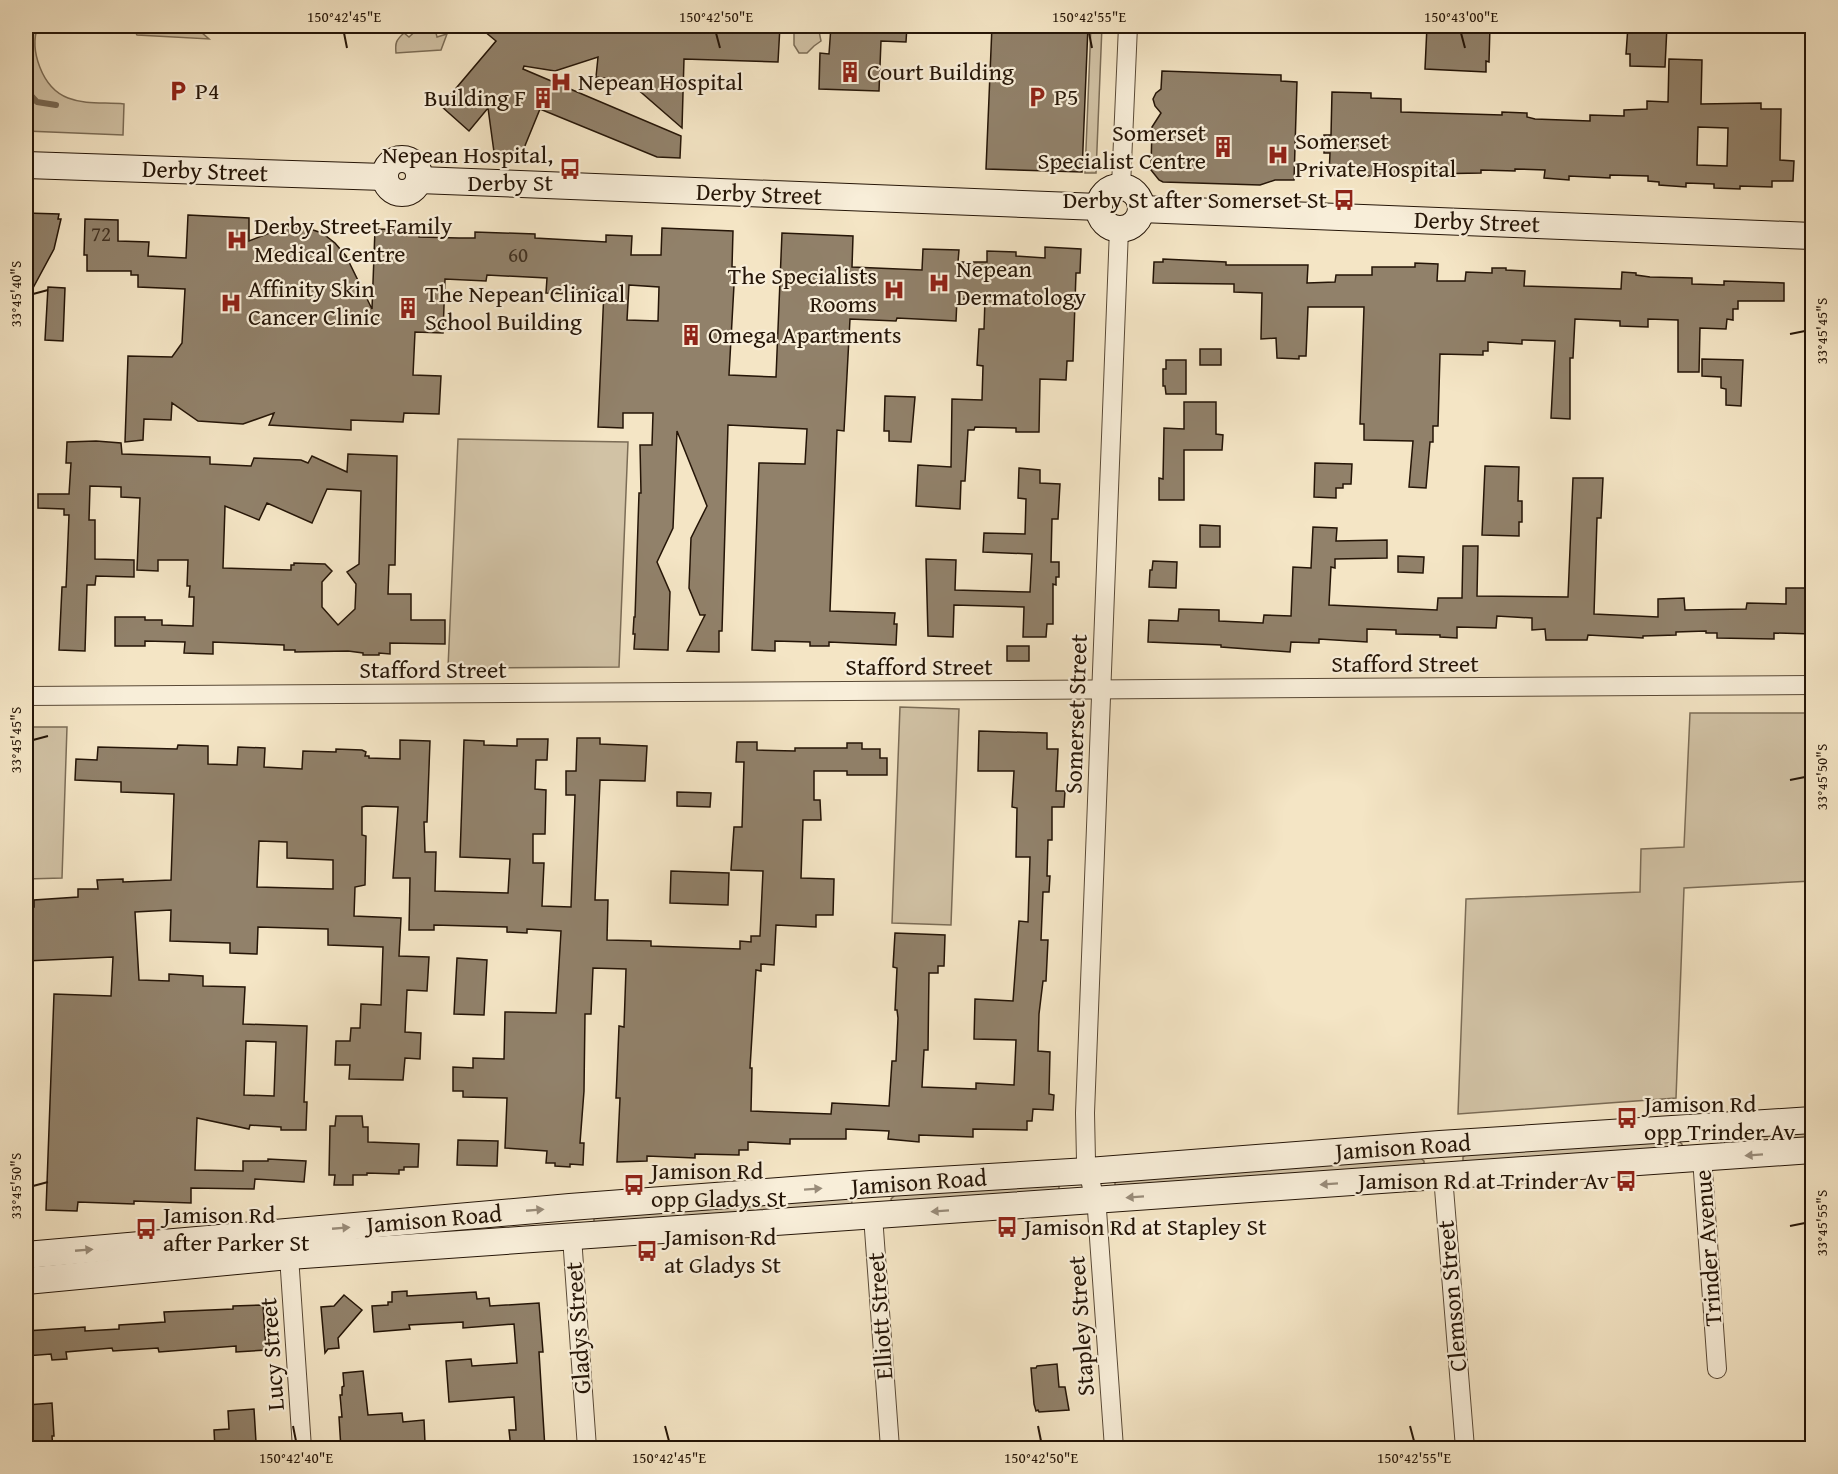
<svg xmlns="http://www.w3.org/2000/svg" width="1838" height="1474" viewBox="0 0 1838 1474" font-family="'Gentium Book Plus',serif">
<rect width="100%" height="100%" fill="#f4e5c5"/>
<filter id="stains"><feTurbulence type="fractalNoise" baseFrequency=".00333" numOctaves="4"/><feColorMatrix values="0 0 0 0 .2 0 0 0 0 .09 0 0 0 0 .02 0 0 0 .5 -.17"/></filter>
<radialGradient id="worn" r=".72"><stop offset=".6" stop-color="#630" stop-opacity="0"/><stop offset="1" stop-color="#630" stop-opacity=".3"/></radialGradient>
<g fill="#d1c2a5" stroke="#7b6c56" stroke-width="1.5">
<path d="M26,26H38C29,50 42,88 68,98C86,105 105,102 124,104L123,135L26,131Z"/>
<path d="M132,26H194L209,39L137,35Z"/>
<path d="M421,26H427L436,33L437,37L447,34L441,50L396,53C395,43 396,40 404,33L409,37Z"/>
<path d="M794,26H818L821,41L814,46L807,53H799L794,45Z"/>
<path d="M1091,26H1102L1096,173H1085Z"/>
<path d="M458,439L628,442L619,667L448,668Z"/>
<path d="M900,707L959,709L951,925L892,923Z"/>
<path d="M1690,713H1812V881L1684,888L1676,1098L1458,1114L1466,899L1640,892L1641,849L1684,847Z"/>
<path d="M26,727H67L62,878L26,879Z"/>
<path d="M1812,1129V1146H1721V1140L1728,1135Z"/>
<path d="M1675,1138L1682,1144V1151L1463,1165V1157L1470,1152Z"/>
<path d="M1418,1156L1424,1161V1169L1115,1189V1181Z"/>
<path d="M1052,1182L1059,1186V1193L892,1204L891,1199L897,1193Z"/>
<path d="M845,1198L852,1201L851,1210L594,1225V1219L601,1214Z"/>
</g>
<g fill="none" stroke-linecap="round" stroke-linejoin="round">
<path stroke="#776752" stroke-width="6" d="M26,90L37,102L56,105"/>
</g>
<g fill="#91816a" stroke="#251507" stroke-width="1.5" fill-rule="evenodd">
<path d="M478,26H578L581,30L595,26H780L778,62L684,59L682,128L628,81L596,77L598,57L555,71L524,66L523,69L681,136L680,158L657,157L540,109L522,153L494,152L488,108L469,131L441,106L496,41Z"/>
<path d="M831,26H907L906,42L881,41L879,91L819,89L820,53L829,54Z"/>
<path d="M992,26H1088L1082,172L986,169Z"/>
<path d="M1427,26H1490L1489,62L1486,61V72L1425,69Z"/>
<path d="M1628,26H1667L1665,67L1630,66V54H1626Z"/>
<path d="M1669,59L1702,60L1701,104L1761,103V109H1781L1780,160L1794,161L1793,181H1772V187L1740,186V189L1714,188V184L1686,183V187L1659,185V182L1648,181V176L1610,175V178L1569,176V180L1544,178L1545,170L1515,169V171L1481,170V173L1427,174L1426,177L1329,175L1330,153H1324V135H1331L1332,92L1371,93V98L1401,99V112L1502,115V112L1527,113V117L1535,119L1590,121V115L1624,116V110L1647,109V101L1668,102ZM1698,127L1728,128L1727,166L1697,165Z"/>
<path d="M1162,71L1281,75V81L1297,82L1294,180H1275L1260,185L1163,182L1159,180L1151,170V167L1152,127L1161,113L1155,106L1153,99L1156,93L1161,89Z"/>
<path d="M26,213L59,214L58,219H61L54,249L26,301Z"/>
<path d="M188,215L249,218V241L285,227H304L322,233L335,243L346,256L372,309L375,229L419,230V237L459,238H475V232L535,234V238L606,242V235L632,236L631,255H661L662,228L733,231L732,267H735L729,375L776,377L782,233L853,236L852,267L922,270L923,249L959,250L958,262H987V251L1016,252V256L1045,258V247L1081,249L1080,273H1076L1073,361H1067L1066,380L1040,379L1039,432H1016V428L975,427L974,430H968L965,481H961L960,509L916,506L918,465L951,467L952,399L982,400L983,366L977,365L979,329H984L985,299H957L956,321L897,318L896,321L850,319L844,431L837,430L830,611L895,613L894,624H897L896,645L829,642V646H810V642L775,641V651L752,650L759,463L805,464L807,429L728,425L722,631H719V652L687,651L705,615H700L689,588L691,538L707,506L677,431L673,528L657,562L670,592L668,650L634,649L635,634H633L634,617H635L639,493H641L640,445H652L653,413H623V428L598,427L604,290H571V294L546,293L547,278L487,275L486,281L445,279L443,333L415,332L413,375L441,376L439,414L404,413L403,422L351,420V430L269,425L274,413L243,424L198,421L172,403L171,420L144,419L143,440L125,442L128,356L172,357L182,343L185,289L138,287V275H131V271H87V255H84L85,219L118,220V241L149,242L148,256L186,258ZM629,285L659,287L658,321L627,320Z"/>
<path d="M1163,259L1226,262V265H1308L1307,283L1335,282L1336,275H1372V267H1415V263L1438,264L1437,281H1465L1466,272L1492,273V268H1506V270L1525,271L1524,286L1621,289L1622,272L1636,273V275L1650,277L1692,278V284L1724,285V281L1784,283V301H1738V309H1733V320L1727,319L1726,329L1700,328L1699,372H1678V320L1648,319V327L1620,326V321L1575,319L1573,358H1570V419L1551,418L1555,341L1522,340V344L1488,342V351H1483V355L1440,354L1438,426H1433V442H1430L1426,488L1409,487L1413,441L1364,440V424H1360L1364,307H1308L1306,356H1299V359L1277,358L1276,338L1261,339L1262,293L1234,292V284L1153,283L1154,262H1163Z"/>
<path d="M48,287L65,288L63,341L45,340Z"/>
<rect x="1200" y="349" width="21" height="16"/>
<path d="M1702,359L1743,360L1741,406L1726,405V389L1721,388V377L1702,376Z"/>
<path d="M1166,360H1186V394H1166L1165,386H1163V369H1166Z"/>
<path d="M885,396L915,397L911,442L889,441V431H884Z"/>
<path d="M1184,402H1216V434L1223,435L1222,450H1184V500H1159V478L1163,479L1164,428L1184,429Z"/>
<path d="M96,441L121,443L122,454L210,457V464L251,466L254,458L301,460L308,463L312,456L347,472L348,454L397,456L395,565H389L388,594H411V620H445V644L390,643V654L379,653V655H363V653L348,651L295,652V650H284V645L213,642V654L184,653L185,642L145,641V646H115V617H145V620H162V625L193,626L194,597H189L190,586H187L188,560H158V571L137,570L140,498L121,497V487L90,486L89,520H95V559L134,560V577L96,576L95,585H87L85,651L59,650L62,587H66L69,515H64V509L38,508V494H69L71,463H66L67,442ZM327,489L361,491L359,564L347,572L356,584L355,609L338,625L322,607V582L332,571L325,564L294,563V565H291V570L223,568L225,506L259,520L267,503L312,523Z"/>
<path d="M1315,463L1352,464L1351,484H1343V488H1336V498L1314,497Z"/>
<path d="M1485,466L1519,467L1518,501H1522V522H1519V536L1482,535Z"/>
<path d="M1019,468L1040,470V483L1060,484L1058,519H1052L1051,562H1059V577H1056V585L1053,584V624H1047L1046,637H1023L1024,607L954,605L953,637L928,636L926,559L956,560L955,590L1030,592L1032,554L983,552L984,533L1025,534L1026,499L1018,498Z"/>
<path d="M1573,478H1603L1601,518H1597L1594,614L1658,617V599L1684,598L1685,610L1746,609L1747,603L1786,604V588H1812V634L1774,633V639L1717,638V633H1706V631L1676,632V635L1643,636V638L1588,635L1587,640H1546L1545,629L1532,630V618L1497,616L1496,628L1457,627V638L1440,637V635L1396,634V630L1367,629V642L1319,639V643L1291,642L1290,652L1221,647V645L1148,642L1149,620L1178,621L1179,609L1219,610V621L1263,623L1264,615L1291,616L1293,567L1311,568L1313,527L1337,528L1336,541L1387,540V558L1335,559V568L1331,567L1329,605L1437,610L1438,598H1462L1463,546H1478L1477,596L1568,597Z"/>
<path d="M1200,525L1220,526V547H1200Z"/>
<path d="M1398,556L1424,557L1423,573L1398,572Z"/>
<path d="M1153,561L1177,562L1176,588L1149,587L1150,570H1152Z"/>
<rect x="1007" y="646" width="22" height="15"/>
<path d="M979,731L1047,733V749H1058L1056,791H1065L1064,807H1052V840H1048L1047,876H1050L1049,892H1043L1041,940H1048L1046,981H1043L1039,1014L1038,1051L1050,1052L1049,1094L1054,1095L1053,1110L1033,1109L1032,1121H1027V1130L973,1129V1137L919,1135V1142L888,1139L889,1131L846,1129V1139H790V1144L748,1142V1150H739V1155L695,1154V1158L647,1156V1161L617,1162L620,1098H616L617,1075L619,1026L624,1027L626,969L593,968L591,1014H585L584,1091L580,1143H584L583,1165L570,1164V1167L555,1166V1163H546L547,1151L505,1148L507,1098L463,1097V1091H453V1067L473,1068V1058L504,1059L505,1012L556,1013L561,931L527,929V933L507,932V927L434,925V930H409L410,878H393L398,807L366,806L362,807V835L366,836L365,885L355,887L354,916L401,918L399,956L429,957L427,991L407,990L405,1032L421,1033L420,1059L405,1058L403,1080L349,1079L350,1065H335L336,1041H350L351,1028H360L361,1004L381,1005L383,947L328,945V929L258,927L257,954L230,953V943L170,941L171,910L135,912L139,980L169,981V974L203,976V986L245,987L243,1024L307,1026L304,1102H307L306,1130H281V1127L250,1125L249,1129L197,1118L195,1170L243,1171V1161H268V1159L306,1161L304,1182L255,1179L254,1189L191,1188V1203L134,1201V1204L78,1202L77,1211L46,1210L54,994L111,996L113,957L26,961V907H34V900L78,897V889H98L97,880L123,879V882L171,880L174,794L121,792V782L75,780L76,759L97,760L98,747L177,749L178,745L208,746V764L237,765L238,747L265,748L264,767L302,769L303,751L336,752V749L362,750L366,752L365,756H369V758L400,759V740L430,741L427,822H424L425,852H436L435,891L508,893L510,859L460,857L464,740L484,741V745L517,746V739H548L547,760H536L535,789L546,790L545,834H533V863H544L542,906L571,907L575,795H566V771H576L577,738H600V744L647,746L645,781L600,780L595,900H608L607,940L651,941V946L740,949V941L751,942V936H760L763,871L731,870L734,827H742L744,762H736L737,742H757V750L795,751V748H847V743H862V749H880V758H887V775H847V771H814V800H820L821,820H803L801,878L834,879L833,915H816V927L776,925L774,965L761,964V971L756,970L750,1068H752L751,1111L831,1114L832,1103L889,1106L892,1061H896L898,1018L897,1010H895L897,968L893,967L895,933L945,935L944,966H938V973H929L928,1050H924L922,1087L976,1089V1083L1014,1085L1016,1040L974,1039L975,999L1013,1001L1019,921L1028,922L1030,857H1016L1017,808L1012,807L1014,771H978ZM259,841L287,842V858L333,860V889L257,887ZM246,1041L276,1042L274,1096L244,1095Z"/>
<path d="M677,792L711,793L710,807L677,806Z"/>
<path d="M671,871L729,873L728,905L670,903Z"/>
<path d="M457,958L487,960L484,1015L454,1014Z"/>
<path d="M336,1116H362L363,1127H368V1142L419,1144L418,1167H404V1170H399V1174L367,1173V1175H353V1185H334L335,1175H329L330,1126H335Z"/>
<path d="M458,1140L498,1141L497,1166L457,1165Z"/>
<path d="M407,1291V1296L476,1292L477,1299L489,1298L490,1306L539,1303L543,1352H539L545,1449H511L509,1430H516L514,1397L449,1402L446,1361L471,1359L472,1366L517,1363L514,1324L463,1328V1322L409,1325L410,1329L374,1332L372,1306L388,1305V1302H392V1292Z"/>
<path d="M344,1295L362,1310L338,1338L339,1348L328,1349L325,1353L321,1307L334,1306Z"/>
<path d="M263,1305L266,1350L236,1352V1346L159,1352L158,1348L113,1351L112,1348L66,1352L67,1359L52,1360L51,1354L26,1356V1331L85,1327V1331L119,1329V1325L165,1322L164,1312L233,1309V1306Z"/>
<path d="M1057,1364L1059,1387H1065L1069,1410L1039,1412L1038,1410L1036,1411L1034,1404L1031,1368H1036L1037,1366Z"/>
<path d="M363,1371L368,1415L402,1413L403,1422L424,1420L425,1443L341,1449L339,1417H342L340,1395H342V1387L344,1386L343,1373Z"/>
<path d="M52,1403L54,1436H52L53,1449H30L27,1405Z"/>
<path d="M254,1409L256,1442L243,1443V1449H215L214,1430L229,1429L228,1411Z"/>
</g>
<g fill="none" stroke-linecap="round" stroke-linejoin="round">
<defs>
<g id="street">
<path d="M1121,186L1128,26"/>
<path d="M26,696L1812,685"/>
<path d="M1702,1158L1717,1369"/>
<path d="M1443,1176L1465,1448"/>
<path d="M873,1216L890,1448"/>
<path d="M572,1237L587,1448"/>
<path d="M289,1256L302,1448"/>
<path d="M1114,1448L1097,1210L1086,1161L1085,1113L1119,229"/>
</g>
<g id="secondary">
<circle cx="402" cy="176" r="17"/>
<path d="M26,165L384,177"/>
<path d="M419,180L1099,207"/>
<circle cx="1120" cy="208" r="21"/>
<path d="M1141,209L1812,236"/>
<path d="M26,1255L570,1207L871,1184L1088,1171L1440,1144L1812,1120"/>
<path d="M26,1281L289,1256L1812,1150"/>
</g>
</defs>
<use href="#street" stroke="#594936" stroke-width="20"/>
<use href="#secondary" stroke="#251507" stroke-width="28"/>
<use href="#street" stroke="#f8eed9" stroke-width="18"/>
<use href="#secondary" stroke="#f8eed9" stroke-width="26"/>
</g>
<defs><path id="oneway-solid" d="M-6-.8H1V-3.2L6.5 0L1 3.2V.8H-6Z" transform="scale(1.5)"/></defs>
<g fill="#998c7a">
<use href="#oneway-solid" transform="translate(1754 1155) rotate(176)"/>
<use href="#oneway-solid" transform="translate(1329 1184) rotate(176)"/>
<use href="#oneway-solid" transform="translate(813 1189) rotate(-4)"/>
<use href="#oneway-solid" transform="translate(1135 1197) rotate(176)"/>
<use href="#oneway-solid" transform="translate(535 1210) rotate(-5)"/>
<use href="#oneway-solid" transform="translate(940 1211) rotate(176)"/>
<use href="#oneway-solid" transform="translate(341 1228) rotate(-5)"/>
<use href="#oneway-solid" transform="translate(84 1250) rotate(-5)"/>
</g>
<path fill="none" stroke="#251507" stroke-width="2" d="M344,33L347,48M716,33L720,48M1089,33L1092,48M1461,33L1465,48M33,294L48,290M1790,334L1805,331M33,740L48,736M1790,780L1805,777M33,1186L48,1182M1790,1226L1805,1223M293,1426L296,1441M665,1426L669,1441M1038,1426L1041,1441M1410,1426L1414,1441"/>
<defs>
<symbol id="building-bare" viewBox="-9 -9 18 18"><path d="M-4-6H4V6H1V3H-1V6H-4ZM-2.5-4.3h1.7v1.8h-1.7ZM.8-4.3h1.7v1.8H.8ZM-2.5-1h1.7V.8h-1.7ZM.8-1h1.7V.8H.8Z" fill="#8f2418" stroke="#f8eed9" stroke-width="2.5" paint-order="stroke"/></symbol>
<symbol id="hospital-bare" viewBox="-9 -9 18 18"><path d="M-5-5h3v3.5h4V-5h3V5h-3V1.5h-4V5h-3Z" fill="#8f2418" stroke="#f8eed9" stroke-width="2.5" paint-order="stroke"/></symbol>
<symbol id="parking-bare" viewBox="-9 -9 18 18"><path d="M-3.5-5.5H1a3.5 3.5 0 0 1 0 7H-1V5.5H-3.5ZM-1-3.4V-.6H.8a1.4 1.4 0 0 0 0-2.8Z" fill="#8f2418" stroke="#f8eed9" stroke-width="2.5" paint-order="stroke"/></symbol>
<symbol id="bus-bare" viewBox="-9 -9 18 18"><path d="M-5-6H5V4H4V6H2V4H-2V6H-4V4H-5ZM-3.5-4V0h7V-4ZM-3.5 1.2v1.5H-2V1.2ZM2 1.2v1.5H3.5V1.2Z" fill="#8f2418" stroke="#f8eed9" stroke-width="2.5" paint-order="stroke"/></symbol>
</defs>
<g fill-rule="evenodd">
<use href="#building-bare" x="835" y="57" width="30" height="30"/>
<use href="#hospital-bare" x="546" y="67" width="30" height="30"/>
<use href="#parking-bare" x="163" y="76" width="30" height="30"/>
<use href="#parking-bare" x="1022" y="82" width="30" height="30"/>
<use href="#building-bare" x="528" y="83" width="30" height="30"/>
<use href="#building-bare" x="1208" y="132" width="30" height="30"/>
<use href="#hospital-bare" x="1263" y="140" width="30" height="30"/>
<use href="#bus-bare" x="555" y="154" width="30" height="30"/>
<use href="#bus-bare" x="1329" y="185" width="30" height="30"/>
<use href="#hospital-bare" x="222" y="225" width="30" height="30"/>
<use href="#hospital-bare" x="924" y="268" width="30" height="30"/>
<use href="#hospital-bare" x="879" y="275" width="30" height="30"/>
<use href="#hospital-bare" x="216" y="288" width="30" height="30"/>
<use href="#building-bare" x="393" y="293" width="30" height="30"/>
<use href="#building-bare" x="676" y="320" width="30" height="30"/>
<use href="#bus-bare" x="1612" y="1103" width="30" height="30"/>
<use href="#bus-bare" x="1611" y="1166" width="30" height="30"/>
<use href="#bus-bare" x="619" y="1170" width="30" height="30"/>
<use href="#bus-bare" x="992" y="1212" width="30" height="30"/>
<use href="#bus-bare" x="131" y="1214" width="30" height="30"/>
<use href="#bus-bare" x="632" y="1236" width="30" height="30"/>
</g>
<g text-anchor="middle" stroke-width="4.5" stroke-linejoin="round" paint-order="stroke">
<g font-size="21" fill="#403020">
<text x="101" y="241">72</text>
<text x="518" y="262">60</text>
</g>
<g font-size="24" fill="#251507" stroke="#f8eed9" text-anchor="start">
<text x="867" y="80">Court Building</text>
<text x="578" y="90">Nepean Hospital</text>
<text x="195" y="99">P4</text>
<text x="1054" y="105">P5</text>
<text x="526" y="106" text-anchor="end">Building F</text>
<text x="1206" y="141" text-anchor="end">Somerset<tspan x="1206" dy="28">Specialist Centre</tspan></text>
<text x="1295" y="149">Somerset<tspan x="1295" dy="28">Private Hospital</tspan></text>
<text x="553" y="163" text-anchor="end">Nepean Hospital,<tspan x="553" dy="28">Derby St</tspan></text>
<text x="1327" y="208" text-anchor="end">Derby St after Somerset St</text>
<text x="254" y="234">Derby Street Family<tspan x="254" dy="28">Medical Centre</tspan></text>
<text x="956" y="277">Nepean<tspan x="956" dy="28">Dermatology</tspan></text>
<text x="877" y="284" text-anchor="end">The Specialists<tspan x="877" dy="28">Rooms</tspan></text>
<text x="248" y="297">Affinity Skin<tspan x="248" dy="28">Cancer Clinic</tspan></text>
<text x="425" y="302">The Nepean Clinical<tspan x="425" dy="28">School Building</tspan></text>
<text x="708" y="343">Omega Apartments</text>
<text x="1644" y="1112">Jamison Rd<tspan x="1644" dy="28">opp Trinder Av</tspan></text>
<text x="651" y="1179">Jamison Rd<tspan x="651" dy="28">opp Gladys St</tspan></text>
<text x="1609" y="1189" text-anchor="end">Jamison Rd at Trinder Av</text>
<text x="163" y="1223">Jamison Rd<tspan x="163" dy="28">after Parker St</tspan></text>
<text x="1024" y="1235">Jamison Rd at Stapley St</text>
<text x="664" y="1245">Jamison Rd<tspan x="664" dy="28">at Gladys St</tspan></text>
</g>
<g font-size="24" fill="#251507" stroke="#f8eed9">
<text transform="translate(205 171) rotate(2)" y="8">Derby Street</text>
<text transform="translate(759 194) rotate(2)" y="8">Derby Street</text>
<text transform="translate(1477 222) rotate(2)" y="8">Derby Street</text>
<text x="1405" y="672">Stafford Street</text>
<text x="919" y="675">Stafford Street</text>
<text x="433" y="678">Stafford Street</text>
<text transform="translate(1076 714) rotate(-88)" y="8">Somerset Street</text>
<text transform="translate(1403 1147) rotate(-4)" y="8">Jamison Road</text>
<text transform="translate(919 1182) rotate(-4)" y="8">Jamison Road</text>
<text transform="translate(434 1219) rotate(-5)" y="8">Jamison Road</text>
<text transform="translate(1708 1248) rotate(-94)" y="8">Trinder Avenue</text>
<text transform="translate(1452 1296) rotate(-95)" y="8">Clemson Street</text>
<text transform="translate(880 1316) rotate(-94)" y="8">Elliott Street</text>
<text transform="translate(1081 1326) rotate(-94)" y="8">Stapley Street</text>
<text transform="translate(578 1328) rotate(-94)" y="8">Gladys Street</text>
<text transform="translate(272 1354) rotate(-94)" y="8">Lucy Street</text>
</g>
</g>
<rect width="1838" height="1474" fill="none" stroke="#f4e5c5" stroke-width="66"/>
<rect x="33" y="33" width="1772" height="1408" fill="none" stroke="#251507" stroke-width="2"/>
<g font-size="15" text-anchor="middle" fill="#251507">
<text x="344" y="22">150°42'45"E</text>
<text x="716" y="22">150°42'50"E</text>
<text x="1089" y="22">150°42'55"E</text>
<text x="1461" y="22">150°43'00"E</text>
<text transform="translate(16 294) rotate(-90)" y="5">33°45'40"S</text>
<text transform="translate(1822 331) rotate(-90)" y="5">33°45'45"S</text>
<text transform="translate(16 740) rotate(-90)" y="5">33°45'45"S</text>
<text transform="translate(1822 777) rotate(-90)" y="5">33°45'50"S</text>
<text transform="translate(16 1186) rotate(-90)" y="5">33°45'50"S</text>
<text transform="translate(1822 1223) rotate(-90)" y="5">33°45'55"S</text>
<text x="296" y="1463">150°42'40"E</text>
<text x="669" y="1463">150°42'45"E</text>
<text x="1041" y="1463">150°42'50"E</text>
<text x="1414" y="1463">150°42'55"E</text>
</g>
<rect width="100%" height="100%" filter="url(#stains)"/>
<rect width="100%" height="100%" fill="url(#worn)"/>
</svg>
